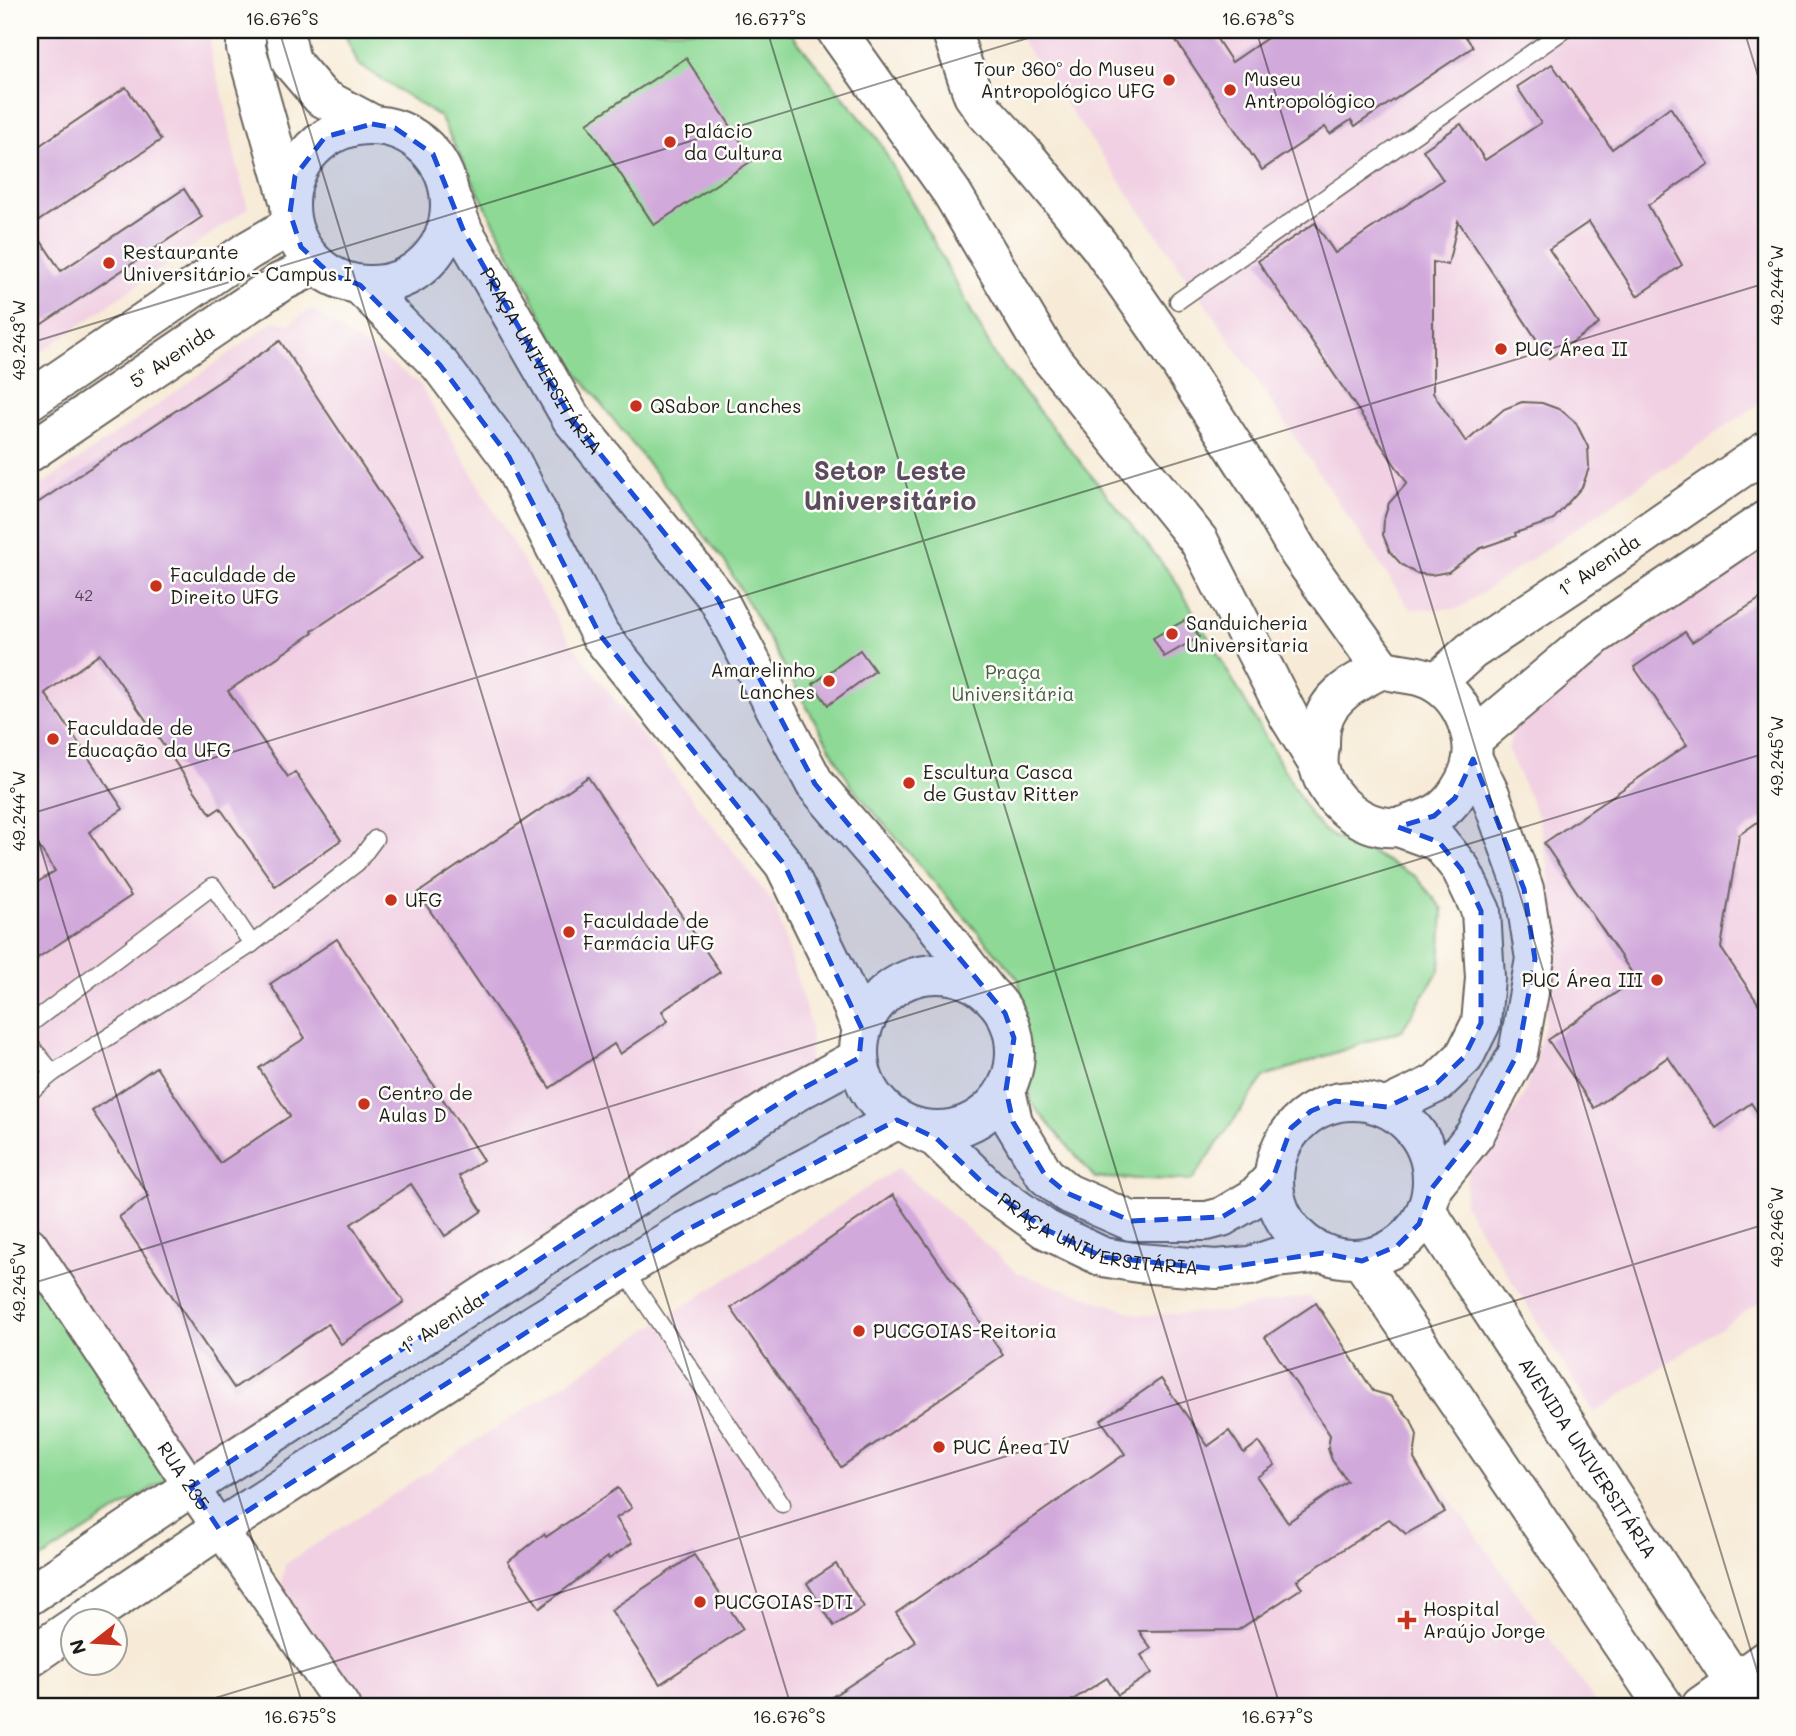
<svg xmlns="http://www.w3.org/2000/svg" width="1796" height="1736" viewBox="0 0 1796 1736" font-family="Mali,sans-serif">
<rect width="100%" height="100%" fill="#fdfcf7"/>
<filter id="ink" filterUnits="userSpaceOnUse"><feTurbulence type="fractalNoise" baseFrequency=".0143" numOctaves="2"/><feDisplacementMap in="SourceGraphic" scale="14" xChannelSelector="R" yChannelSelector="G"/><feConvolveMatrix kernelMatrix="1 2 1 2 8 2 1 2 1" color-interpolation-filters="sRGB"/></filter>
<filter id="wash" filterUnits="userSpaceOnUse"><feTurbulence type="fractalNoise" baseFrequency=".00686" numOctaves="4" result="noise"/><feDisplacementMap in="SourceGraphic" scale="28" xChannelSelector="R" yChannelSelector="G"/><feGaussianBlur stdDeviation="1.57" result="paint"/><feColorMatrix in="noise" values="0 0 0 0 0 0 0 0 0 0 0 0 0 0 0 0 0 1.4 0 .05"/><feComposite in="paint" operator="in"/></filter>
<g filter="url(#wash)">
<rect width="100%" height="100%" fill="#f7ebd7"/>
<g fill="#f1d0e3">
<path d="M30,30H210L211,57L224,99L236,162L248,208L30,360Z"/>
<path d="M1014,30H1766V399L1458,609H1410L1203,300Z"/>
<path d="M311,309L419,383L570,642L775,905L811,1027L809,1071L193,1470L30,1230V493L142,416L274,321L289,324Z"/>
<path d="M1766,551V1298L1594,1413L1464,1204L1468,1171L1488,1150L1523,1098L1545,1024L1553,937L1548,864L1538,817L1508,750L1515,716Z"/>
<path d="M898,1168L1018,1273L1139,1315L1222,1312L1308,1296L1316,1303L1373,1391L1598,1706H358L280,1592L285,1564Z"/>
</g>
<g fill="#8dd995" stroke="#547a58" stroke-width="2">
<path d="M343,30H788L878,139L997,359L1174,578L1309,813L1322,829L1337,839L1366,850L1415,876L1443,909L1440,969L1402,1030L1264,1077L1192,1180L1095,1178L1031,1103L1019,980L852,787L725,562L559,350L440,117L358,64Z"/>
<path d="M30,1259L168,1478L30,1566Z"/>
</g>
<g id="blocks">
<g fill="#d1a9db">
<path d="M1169,30H1211L1232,62L1279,30H1461L1473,47L1355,126L1351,120L1330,134L1325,127L1262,170Z"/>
<path d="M686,58L753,160L654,225L587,123Z"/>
<path d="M1552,64L1612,149L1670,107L1709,164L1648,205L1682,265L1637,296L1589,222L1549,249L1599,324L1549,358L1458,221L1448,265L1433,262V393L1466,442L1504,409L1522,402L1542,403L1561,410L1576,423L1588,447L1589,468L1582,487L1552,521L1515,533L1516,536L1481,548L1448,572L1431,575L1415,573L1401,564L1390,552L1383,535L1384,519L1389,503L1407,483L1258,261L1315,223L1335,253L1443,180L1423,150L1461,124L1485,160L1541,123L1517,87Z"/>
<path d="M126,87L161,140L31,226L61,271L184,189L202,217L30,332V152Z"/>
<path d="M280,341L423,557L312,631L313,633L228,691L288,777L295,772L341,840L275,886L220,808L211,814L100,654L45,693L123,809L89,832L131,896L30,963V887L55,871L30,833V508Z"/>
<path d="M1766,595V816L1739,835L1721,948L1766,1015V1125L1751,1103L1716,1128L1668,1057L1594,1108L1548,1040L1636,979L1544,843L1687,745L1634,667L1685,632L1692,642Z"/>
<path d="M1189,618L1199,637L1164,657L1153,638Z"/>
<path d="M860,650L875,671L828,705L813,684Z"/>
<path d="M588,777L720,972L662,1011L668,1021L620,1054L614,1044L550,1088L418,893Z"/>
<path d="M337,939L483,1160L459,1176L482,1211L445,1236L411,1184L351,1224L404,1302L341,1344L328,1324L234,1388L119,1217L149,1196L92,1111L156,1067L220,1163L290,1116L259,1068L305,1038L270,984Z"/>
<path d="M893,1195L1003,1355L841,1467L731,1308Z"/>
<path d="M1316,1303L1373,1391L1390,1396L1411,1420L1417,1435L1414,1459L1445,1512L1406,1534L1389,1519L1297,1580L1302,1588L1238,1630L1139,1631L1151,1649L1141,1655L1152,1673L1118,1695L1107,1678L1063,1706H818L916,1642L896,1613L1125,1454L1101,1420L1161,1379L1208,1446L1229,1431L1244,1453L1259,1442L1275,1465L1257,1477L1288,1522L1347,1481L1332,1460L1328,1449L1330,1435L1265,1337Z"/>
<path d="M618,1488L632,1508L616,1518L632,1543L609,1559L608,1557L540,1608L508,1562L544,1534L546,1537Z"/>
<path d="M694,1555L743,1629L660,1684L611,1610Z"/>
<path d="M836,1564L864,1607L834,1626L807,1583Z"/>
</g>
</g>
</g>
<g filter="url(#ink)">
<use href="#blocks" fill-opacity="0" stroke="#69645d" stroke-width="2"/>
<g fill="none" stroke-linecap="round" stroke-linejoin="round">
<defs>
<g id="lane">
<path d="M1178,301L1564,30"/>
<path d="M30,1024L213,886L252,944"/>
<path d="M30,1045L53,1073"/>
<path d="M30,1092L53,1073L252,944L357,863L375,839"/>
<path d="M623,1269L782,1504"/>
</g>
<g id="street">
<path id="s1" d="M30,1244L191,1487L343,1706"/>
</g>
<g id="secondary">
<path d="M246,30V48L289,200"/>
<path d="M284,30L291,62L321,97L372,124"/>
<path d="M836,30L952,193L1046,352L1199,541L1289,717L1318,764"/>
<path d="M951,30L973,95L985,112L1022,152L1099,245L1159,331L1267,498L1299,553L1382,669"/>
<circle cx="370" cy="205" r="80"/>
<path id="s2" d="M450,196L464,232L571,418L718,599L815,784L933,921L988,993"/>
<path d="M360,285L440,365L509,457L600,635L784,864L843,985L862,1029"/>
<path d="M30,400L249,250L292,225"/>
<path d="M30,452L279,283L316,265"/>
<path d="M1382,669C1401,675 1419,672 1437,684C1456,696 1466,715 1471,736C1475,753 1472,767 1464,782C1450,808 1439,815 1412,823C1407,825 1402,827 1397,827C1362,830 1327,799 1319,767C1318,760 1319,752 1320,746C1320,739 1320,731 1322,724C1328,695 1358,681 1382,669Z"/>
<path d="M1436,683L1471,651L1590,572L1766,451"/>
<path d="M1472,740L1596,635L1766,520"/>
<circle cx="937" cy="1052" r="78"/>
<path d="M1006,1090L1013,1122L1045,1175L1067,1193L1131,1221H1207L1222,1217L1254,1198L1273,1178"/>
<circle cx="1353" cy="1180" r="79"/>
<path d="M1387,1107L1437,1083L1464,1057L1481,1023L1485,978L1481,911L1461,869L1439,842L1398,827"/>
<path id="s3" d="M914,1128L936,1138L988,1188L1045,1229L1103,1257L1139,1263L1216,1269L1250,1266L1274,1258L1323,1253"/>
<path d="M1432,1188L1475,1134L1518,1053L1535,959L1524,889L1490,794L1473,759"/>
<path id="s4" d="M1426,1210L1750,1706"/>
<path d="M1362,1261L1664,1706"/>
<path d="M30,1595L191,1487L796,1092L859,1058"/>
<path d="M84,1620L219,1529L536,1323L685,1231L897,1120"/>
<path d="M30,1657L74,1627"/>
<path d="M1701,1706L1766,1660"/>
</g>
</defs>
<use href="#lane" stroke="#69645d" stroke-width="19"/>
<use href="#street" stroke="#69645d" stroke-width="37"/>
<use href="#secondary" stroke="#69645d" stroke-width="42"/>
<use href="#lane" stroke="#fff" stroke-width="16"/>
<use href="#street" stroke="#fff" stroke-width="33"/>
<use href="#secondary" stroke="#fff" stroke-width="38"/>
</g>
</g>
<path fill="#1d4ed8" fill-opacity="0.2" stroke="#1d4ed8" stroke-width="5" stroke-dasharray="14 9" stroke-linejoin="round" d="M372,124L395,128L433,154L464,232L571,418L718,599L815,784L1005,1013L1014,1038L1006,1090L1013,1122L1045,1175L1067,1193L1131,1221L1222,1217L1254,1198L1273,1178L1291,1128L1311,1111L1335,1101L1387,1107L1437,1083L1464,1057L1481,1023V911L1461,869L1439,842L1398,827L1434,816L1455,798L1473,759L1524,889L1535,959L1518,1053L1475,1134L1432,1188L1419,1224L1397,1246L1362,1261L1323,1253L1216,1269L1103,1257L1045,1229L988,1188L936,1138L897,1120L685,1231L219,1529L191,1487L796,1092L859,1058L862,1029L784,864L600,635L509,457L440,365L360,285L330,274L301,247L290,213L295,176L325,137Z"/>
<path fill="none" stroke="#1c1c1c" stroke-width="2" stroke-opacity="0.45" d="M279,30L791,1706M767,30L1280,1706M1256,30L1766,1700M1744,30L1766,102M30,343L1054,30M30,813L303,1706M30,814L1766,283M30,1284L1766,753M189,1706L1766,1224M1729,1706L1766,1695"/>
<g fill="#c8321e" stroke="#fdfcf7" stroke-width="2.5">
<circle cx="1169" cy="80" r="7"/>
<circle cx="1230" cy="90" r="7"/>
<circle cx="670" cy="142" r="7"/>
<circle cx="109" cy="263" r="7"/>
<circle cx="1501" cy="349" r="7"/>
<circle cx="636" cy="406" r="7"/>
<circle cx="156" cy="586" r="7"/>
<circle cx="1172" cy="634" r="7"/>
<circle cx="829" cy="681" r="7"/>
<circle cx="53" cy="739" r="7"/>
<circle cx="909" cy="783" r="7"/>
<circle cx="391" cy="900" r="7"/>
<circle cx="569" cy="932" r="7"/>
<circle cx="1657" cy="980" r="7"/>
<circle cx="364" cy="1104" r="7"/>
<circle cx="859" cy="1331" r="7"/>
<circle cx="939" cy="1447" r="7"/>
<circle cx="700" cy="1602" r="7"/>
<path d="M1403.5 1609.5h7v7h7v7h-7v7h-7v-7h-7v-7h7z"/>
</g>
<g text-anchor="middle" stroke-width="5" stroke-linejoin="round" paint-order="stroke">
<g font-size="16" fill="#493f4c">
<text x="84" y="601">42</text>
</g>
<g font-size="19" fill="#1c1c1c" stroke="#fdfcf7" text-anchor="start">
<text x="1155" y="76" text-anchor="end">Tour 360º do Museu<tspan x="1155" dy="22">Antropológico UFG</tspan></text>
<text x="1244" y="86">Museu<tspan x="1244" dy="22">Antropológico</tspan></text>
<text x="684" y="138">Palácio<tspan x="684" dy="22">da Cultura</tspan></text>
<text x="123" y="259">Restaurante<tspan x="123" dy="22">Universitário - Campus I</tspan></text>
<text x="1515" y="356">PUC Área II</text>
<text x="650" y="413">QSabor Lanches</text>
<text x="170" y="582">Faculdade de<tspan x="170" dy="22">Direito UFG</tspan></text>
<text x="1186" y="630">Sanduicheria<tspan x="1186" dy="22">Universitaria</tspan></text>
<text x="815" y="677" text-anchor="end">Amarelinho<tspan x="815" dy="22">Lanches</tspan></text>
<text x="67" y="735">Faculdade de<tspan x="67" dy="22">Educação da UFG</tspan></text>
<text x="923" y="779">Escultura Casca<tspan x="923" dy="22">de Gustav Ritter</tspan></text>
<text x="405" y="907">UFG</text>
<text x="583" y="928">Faculdade de<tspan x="583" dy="22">Farmácia UFG</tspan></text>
<text x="1643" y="987" text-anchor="end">PUC Área III</text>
<text x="378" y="1100">Centro de<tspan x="378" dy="22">Aulas D</tspan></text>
<text x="873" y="1338">PUCGOIAS-Reitoria</text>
<text x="953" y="1454">PUC Área IV</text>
<text x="714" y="1609">PUCGOIAS-DTI</text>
<text x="1423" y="1616">Hospital<tspan x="1423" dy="22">Araújo Jorge</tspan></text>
</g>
<g font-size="19" fill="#1c1c1c" stroke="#fdfcf7">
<text transform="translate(172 356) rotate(-34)" y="7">5ª Avenida</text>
<text dy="7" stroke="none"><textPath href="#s2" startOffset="189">PRAÇA UNIVERSITÁRIA</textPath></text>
<text transform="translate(1599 565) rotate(-34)" y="7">1ª Avenida</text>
<text dy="7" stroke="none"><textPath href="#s3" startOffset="219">PRAÇA UNIVERSITÁRIA</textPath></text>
<text transform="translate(442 1323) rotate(-33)" y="7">1ª Avenida</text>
<text dy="7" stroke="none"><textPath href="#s4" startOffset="296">AVENIDA UNIVERSITÁRIA</textPath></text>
<text dy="7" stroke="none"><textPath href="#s1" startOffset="278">RUA 235</textPath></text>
</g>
<g font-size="19" fill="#445e46" stroke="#fdfcf7">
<text x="1013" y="679">Praça<tspan x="1013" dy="22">Universitária</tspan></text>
</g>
<g font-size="26" font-weight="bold" fill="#5b4d5f" stroke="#fdfcf7">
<text x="890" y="480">Setor Leste<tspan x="890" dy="30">Universitário</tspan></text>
</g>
</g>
<rect width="1796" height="1736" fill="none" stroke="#fdfcf7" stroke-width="77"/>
<g transform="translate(94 1642) rotate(253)"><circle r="33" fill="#fdfcf7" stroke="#a3a29f" stroke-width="2"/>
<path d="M0-5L12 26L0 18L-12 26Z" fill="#c8321e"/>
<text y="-10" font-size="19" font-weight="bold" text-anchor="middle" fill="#1c1c1c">N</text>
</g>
<rect x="38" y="38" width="1720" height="1660" fill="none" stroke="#1c1c1c" stroke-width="2.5"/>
<g font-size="18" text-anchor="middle" fill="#1c1c1c">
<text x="282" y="25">16.676°S</text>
<text x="770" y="25">16.677°S</text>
<text x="1258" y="25">16.678°S</text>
<text transform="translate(1777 285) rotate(-90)" y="6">49.244°W</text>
<text transform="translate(19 340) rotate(-90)" y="6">49.243°W</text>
<text transform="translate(1777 756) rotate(-90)" y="6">49.245°W</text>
<text transform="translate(19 811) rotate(-90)" y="6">49.244°W</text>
<text transform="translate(1777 1227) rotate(-90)" y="6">49.246°W</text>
<text transform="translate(19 1282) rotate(-90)" y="6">49.245°W</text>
<text x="300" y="1723">16.675°S</text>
<text x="789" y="1723">16.676°S</text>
<text x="1277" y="1723">16.677°S</text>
</g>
</svg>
